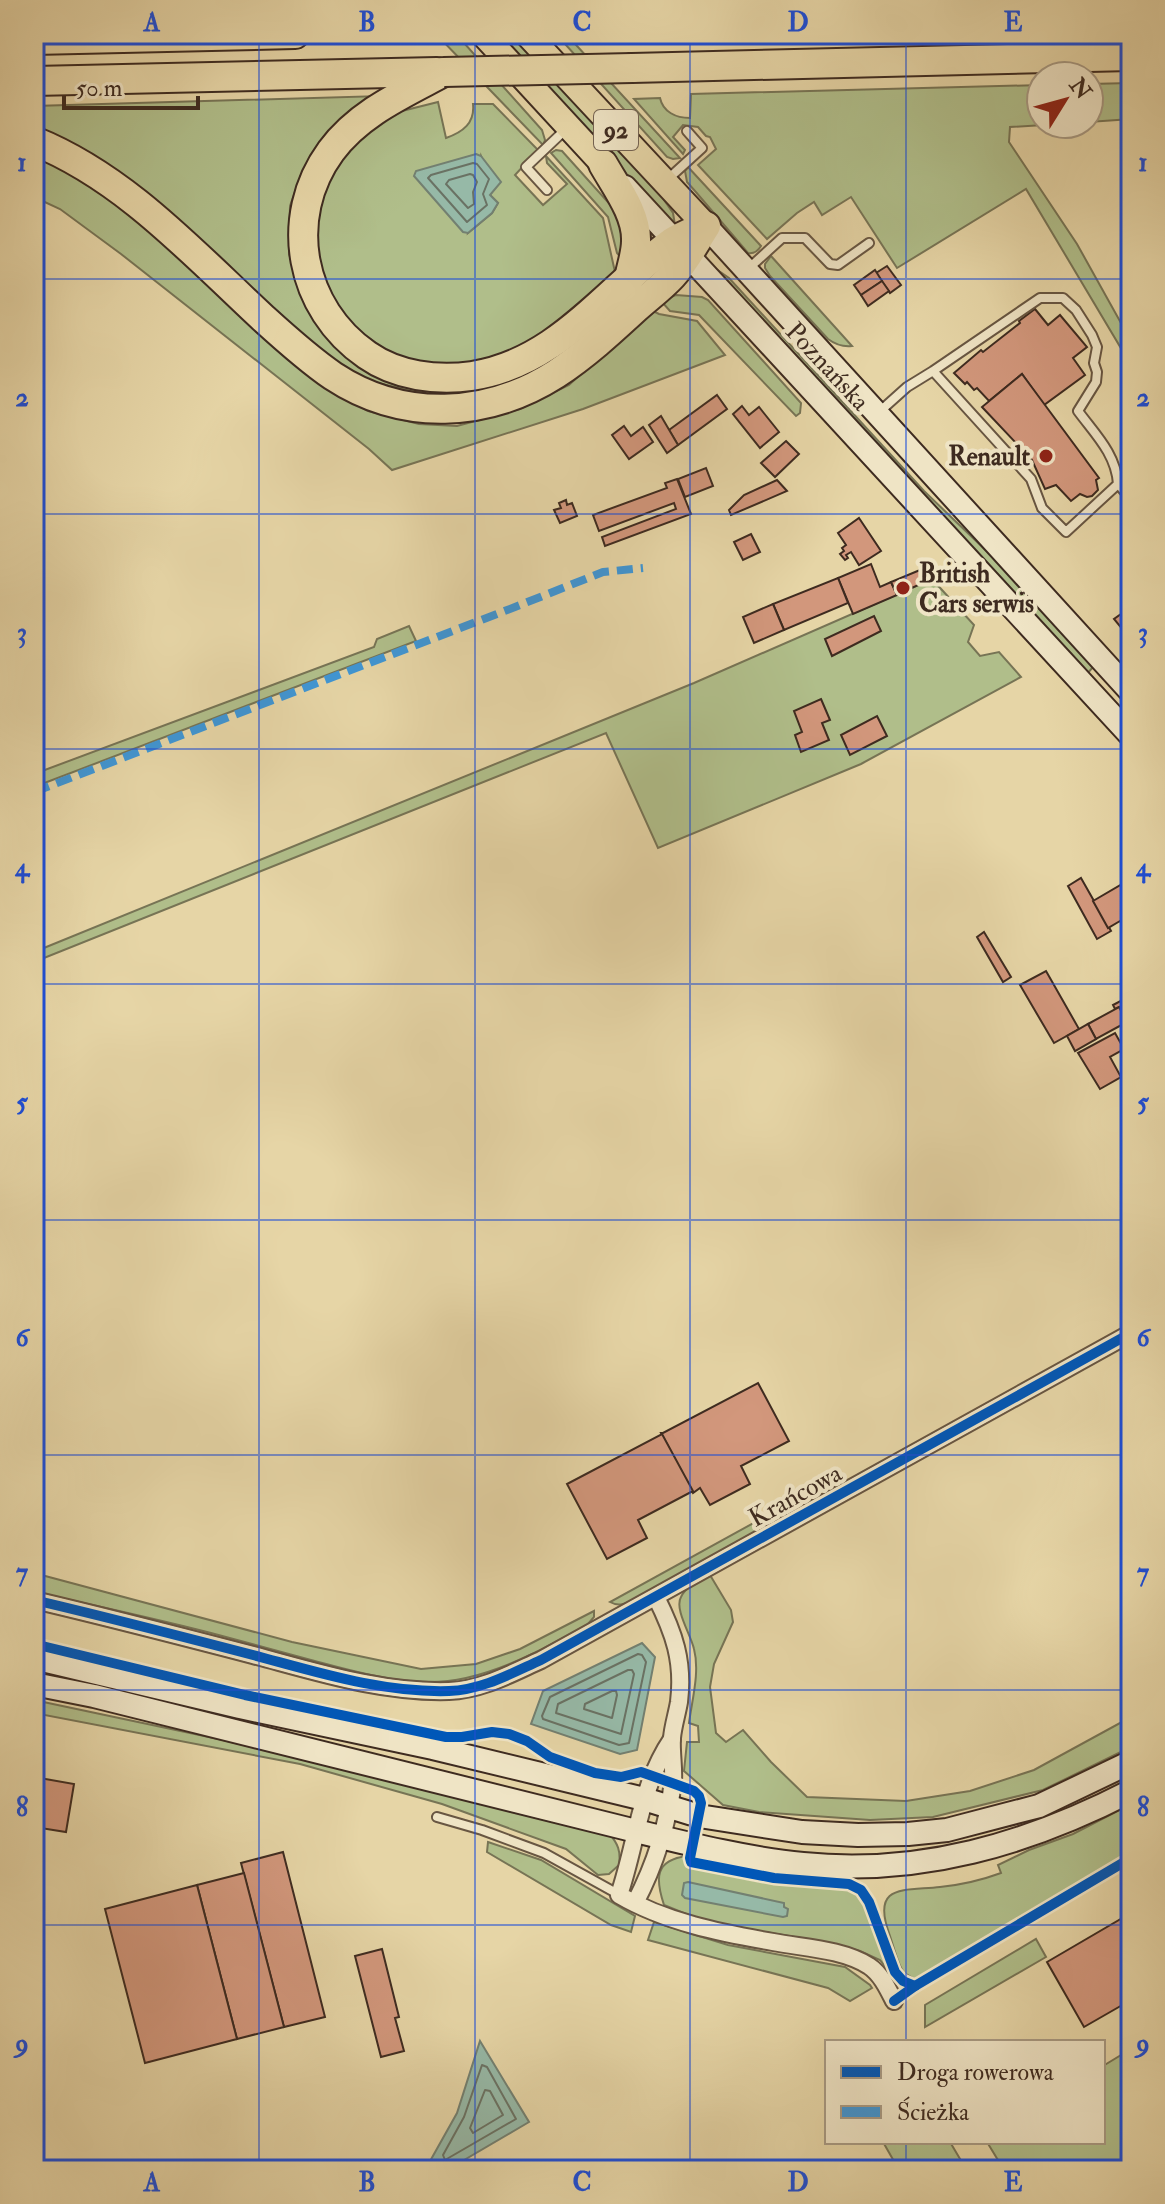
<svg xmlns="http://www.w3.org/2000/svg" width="1165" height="2204" viewBox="0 0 1165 2204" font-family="'IM FELL Double Pica',serif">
<rect width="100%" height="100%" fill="#e6d5a6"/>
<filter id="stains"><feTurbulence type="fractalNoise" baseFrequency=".0025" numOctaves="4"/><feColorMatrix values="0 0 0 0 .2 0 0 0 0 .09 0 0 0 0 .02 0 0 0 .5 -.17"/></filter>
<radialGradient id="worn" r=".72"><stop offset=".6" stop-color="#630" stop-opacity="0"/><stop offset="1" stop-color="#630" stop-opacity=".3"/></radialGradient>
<g fill="#b0be8a" stroke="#777455" stroke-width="2" fill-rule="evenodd">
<path d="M436,34H456L542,130L545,140L543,145Z"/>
<path d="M497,34H512L662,197L673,213L675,225L671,223Z"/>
<path d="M556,34H566L680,158L673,159L667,157Z"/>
<path d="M1131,83V119L1089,122V84Z"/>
<path d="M1041,85V124H1060L1010,127L1009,142L1077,244L1131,341V365L1026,189L897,268L851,197L822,215L814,202L797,213L767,239L698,165L716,149L710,137L706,136L698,127L683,125L673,137L685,150L683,154L634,99L660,98C663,112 676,118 690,118L691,94Z"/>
<path d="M380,96L325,135L301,175L290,206L289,254L303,295L380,375L427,395L362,379L312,344L34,131V106Z"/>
<path d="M438,102L446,138C463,132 475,123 473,104H493L538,150L515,175L543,205L567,184L547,163L546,156L603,218L615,272L542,338L495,362L448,368L416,363L386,351L352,325L324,290L313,248L315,214L337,158L382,116ZM481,156L494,189L490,195L498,203L492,213L468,233Z"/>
<path d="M556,150L562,151L616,211L621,220L626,264L617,253L608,217L551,153Z"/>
<path d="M34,153L85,180L166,244L311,377L337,394L368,411L419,424L457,426L520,409L569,385L651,310L659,314L697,321L725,355L583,409L392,470L369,449L121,254L60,209L34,197Z"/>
<path d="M688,167L761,246C758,251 754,254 748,253L695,191L687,182L685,171Z"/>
<path d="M771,256L852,346C843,347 836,345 828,339L770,276L765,268V264Z"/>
<path d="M716,269L729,278L924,491L1000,564L1094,666L1086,675L715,271Z"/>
<path d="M676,295L702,297L708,300L801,403L800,413L796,416L699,315L670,311L661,301Z"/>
<path d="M932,579L974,625L968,642L980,656L999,652L1021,677L861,764L658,848L606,733L34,962V952L694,683Z"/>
<path d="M409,626L416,641L34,787V774L374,647L377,639Z"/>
<path d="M759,1520L758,1530L634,1599C625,1604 619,1607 610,1602Z"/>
<path d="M34,1573L292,1642L421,1669L476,1664L520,1649L594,1611V1617L588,1624C549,1646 510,1668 466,1678C414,1690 361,1673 311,1660C278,1651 245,1642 211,1633C153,1618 93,1605 34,1592Z"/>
<path d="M710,1575L731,1610L733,1622L714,1664L710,1687L716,1733L726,1742L743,1730L771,1762L807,1797L906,1801L970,1791L1034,1770L1131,1717V1747L1043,1790L933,1817L870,1820L759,1812L723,1805L684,1771L687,1742H699L698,1726L689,1723C692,1700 700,1672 694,1649C691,1635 674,1609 681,1597C686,1586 700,1581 710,1575Z"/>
<path d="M34,1700L223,1740L609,1833C618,1844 621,1851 619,1865L609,1874L598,1875L566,1849L442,1804L300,1764L34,1713Z"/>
<path d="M1131,1804V1852L919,1978L914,1979C910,1976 906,1975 903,1971C898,1965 893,1945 890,1936C870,1883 904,1891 940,1887C960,1885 982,1880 1001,1873L998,1865L1029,1850L1073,1834Z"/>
<path d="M488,1842L541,1860L635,1916L631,1932L611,1925L487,1852Z"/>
<path d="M687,1856L688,1867L758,1881L849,1889L861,1897L866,1905L892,1973L891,1974L880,1960L860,1951L825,1942L724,1925L696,1918L664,1905C655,1878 655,1860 687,1856Z"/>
<path d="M654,1922L728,1945L845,1967L870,1985L872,1988L850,2001L828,1988L648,1940Z"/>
<path d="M1036,1939L1046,1957L925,2027V2005Z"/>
<path d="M1131,2049V2170H1004L987,2142H1103V2066Z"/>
<path d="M883,2142H950L966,2169L979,2164L983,2170H899Z"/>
</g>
<g fill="#96b9a7" stroke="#738071" stroke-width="2">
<path d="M476,154L481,156L501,182L490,195L498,203L492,213L468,233L463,232L414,176L416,171Z"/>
<path d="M642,1643L655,1657L637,1750L620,1754L531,1724L543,1691Z"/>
<path d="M688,1882L784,1903V1907L788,1909L787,1916L783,1917L685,1898L682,1895L684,1883Z"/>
<path d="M480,2041L529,2122L447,2170H434L429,2163L457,2113Z"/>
</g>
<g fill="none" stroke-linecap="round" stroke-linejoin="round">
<g stroke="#6a7264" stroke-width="2">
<path d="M473,163L477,164L489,179L483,194L487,205L467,222L428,178L431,175Z"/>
<path d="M470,174L473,175L477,182L473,192L474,204L468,208L446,184L449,180Z"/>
<path d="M638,1654L642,1655L646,1662L629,1743L619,1745L543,1719L542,1716L550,1697Z"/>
<path d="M628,1670H632L634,1674L621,1734L556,1713L558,1704Z"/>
<path d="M612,1691H616L617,1695L612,1718L584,1709L585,1704Z"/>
<path d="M482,2065L487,2067L516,2119L445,2160L443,2155L464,2117Z"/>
<path d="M485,2090L490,2091L503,2115L473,2133L470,2128Z"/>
</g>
</g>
<g fill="#d2977c" stroke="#3e2b20" stroke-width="2">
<path d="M887,266L901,285L890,293L876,273Z"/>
<path d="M875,270L882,281L861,295L854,285Z"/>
<path d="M882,281L889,291L868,306L861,295Z"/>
<path d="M1035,309L1048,325L1060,315L1087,347L1073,358L1085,375L1044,405L1022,374L989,401L977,388L974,390L967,382L965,384L954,373L981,350L983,352L1020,323L1019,321Z"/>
<path d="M1022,374L1099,478L1096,480L1098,490L1092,496L1087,497L1080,494L1071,501L1056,485L1045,489L1032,460L982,407Z"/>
<path d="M717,395L727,409L678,445L669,430Z"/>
<path d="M742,406L749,415L759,407L779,432L760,448L733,414Z"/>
<path d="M661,416L678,445L667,453L649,425Z"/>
<path d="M624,426L631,436L643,427L653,442L629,459L612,435Z"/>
<path d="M786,441L799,454L775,477L761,463Z"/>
<path d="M706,468L713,486L685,497L678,479Z"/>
<path d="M677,479L691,514L605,546L602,537L676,509L674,503L599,531L593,515L667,488L665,483Z"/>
<path d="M777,480L787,491L731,515L729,510L744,495Z"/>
<path d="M566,500L567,505L572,503L577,516L560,523L554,510L561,508L559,503Z"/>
<path d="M859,518L881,551L859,565L851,552L846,555L848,558L845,560L840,554L844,551L842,548L846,545L838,533Z"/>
<path d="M751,534L760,552L743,560L734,542Z"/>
<path d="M871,564L880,587L891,582L897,595L853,614L838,578Z"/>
<path d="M920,570L929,580L897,595L891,582Z"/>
<path d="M838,578L848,603L784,630L773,604Z"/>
<path d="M773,604L784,630L754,643L743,617Z"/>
<path d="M1131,607V625L1123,630L1114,619Z"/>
<path d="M874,616L881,631L832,656L825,639Z"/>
<path d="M821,699L830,720L822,723L829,740L801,752L795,735L802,732L794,711Z"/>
<path d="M877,716L887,736L850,755L841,735Z"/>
<path d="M1081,878L1111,931L1097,939L1068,886Z"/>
<path d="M1124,883L1131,896V915L1127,917L1129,920L1122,924L1120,921L1108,928L1093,901Z"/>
<path d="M984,932L1011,977L1003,982L977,937Z"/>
<path d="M1046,971L1079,1029L1054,1043L1020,985Z"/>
<path d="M1126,998L1128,1002L1131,1000V1020L1127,1022L1119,1007L1115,1009L1113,1005Z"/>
<path d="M1119,1007L1127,1022L1096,1039L1088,1024Z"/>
<path d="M1088,1024L1096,1039L1075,1051L1067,1036Z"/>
<path d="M1115,1033L1124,1049L1110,1057L1121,1077L1100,1089L1078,1053Z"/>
<path d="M758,1383L789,1441L741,1466L750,1484L710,1505L700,1488L693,1493L661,1433H663Z"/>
<path d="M662,1434L693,1491L638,1520L647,1538L607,1559L567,1484Z"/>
<path d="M34,1777L74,1784L66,1832L34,1827Z"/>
<path d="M283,1852L325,2017L284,2027L241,1863Z"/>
<path d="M244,1873L284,2027L237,2039L197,1885Z"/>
<path d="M197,1885L237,2039L145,2063L105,1909Z"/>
<path d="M1131,1913V2000L1084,2027L1047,1962Z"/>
<path d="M382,1949L399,2017L395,2018L404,2051L381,2057L355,1956Z"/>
</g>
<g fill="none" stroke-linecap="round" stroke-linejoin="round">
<defs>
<g id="lane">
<path d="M668,179L702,148L687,131"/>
<path d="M547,190L526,167L565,130"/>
<path d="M748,269L782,238H805L830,264L838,265L869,243"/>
<path d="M878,413L907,387L933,371L1031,479L1042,508L1066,532L1118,484C1116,454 1095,434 1078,411L1096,382L1097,372L1094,363L1097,347L1092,335L1076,310L1063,298H1040L933,371"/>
<path d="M1118,484L1131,499"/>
<path d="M437,1817L482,1830L544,1853L618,1894"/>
</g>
<g id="street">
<path d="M34,1600C107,1617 180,1636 253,1655C317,1672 382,1693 449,1691C482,1690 512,1673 541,1660L1131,1333"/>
<path d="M672,1739C640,1786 637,1842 619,1895C665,1922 721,1933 773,1942C804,1948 842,1949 869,1966C881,1974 888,1989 894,2001"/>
<path d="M635,1903C655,1865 668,1824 673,1781C674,1767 671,1752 672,1738C673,1726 677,1714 679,1702C684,1661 674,1633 656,1597"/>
</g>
<g id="secondary">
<path d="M625,187L1131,736"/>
<path d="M706,226L1131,692"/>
<path d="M34,1658L240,1707L433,1748L644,1799L699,1816L802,1832L858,1835L908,1834L947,1830L1039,1806L1131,1762"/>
<path d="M34,1684L94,1696L636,1831C689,1844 749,1859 803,1864C920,1876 1028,1844 1131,1791"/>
</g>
<g id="primary">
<path d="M483,34L603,164"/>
<path d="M527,34L706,226"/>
</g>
<g id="highway">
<path d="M34,40L295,34"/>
<path d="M632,68L1131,56"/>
<path d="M444,72C403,94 359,113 331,151C282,218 300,309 367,355C397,376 437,381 472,376C558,363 606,290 672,242C682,236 694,231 705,226"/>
<path d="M34,81L437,72"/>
<path d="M34,141C124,177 193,253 263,318C285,338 308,359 333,376C403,422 487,418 556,374C585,355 610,332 635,309C647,298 661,288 672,276C685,262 695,243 706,226"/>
<path d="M603,164C616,187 637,214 636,241C636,254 631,267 629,279"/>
</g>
</defs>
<use href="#lane" stroke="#685642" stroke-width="12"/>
<use href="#street" stroke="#685642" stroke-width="20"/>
<use href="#secondary" stroke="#3e2b20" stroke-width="26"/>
<use href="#primary" stroke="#3e2b20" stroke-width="28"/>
<use href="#highway" stroke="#3e2b20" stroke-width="32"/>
<use href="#lane" stroke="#efe4c5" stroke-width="8"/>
<use href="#street" stroke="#efe4c5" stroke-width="16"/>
<use href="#secondary" stroke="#efe4c5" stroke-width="22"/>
<use href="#primary" stroke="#e6d5a6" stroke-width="24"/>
<use href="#highway" stroke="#e6d5a6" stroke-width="28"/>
<defs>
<path id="highway-bridge" d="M444,72L632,68"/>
</defs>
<use href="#highway-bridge" stroke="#3e2b20" stroke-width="32" stroke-linecap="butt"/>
<use href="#highway-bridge" stroke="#e6d5a6" stroke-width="28"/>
<path stroke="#3f96d5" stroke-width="8" stroke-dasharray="16 8" stroke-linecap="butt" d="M34,792L515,607L603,572L643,568"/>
<defs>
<g id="cycleway">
<path d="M34,1600C107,1617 180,1636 253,1655C317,1672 382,1693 449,1691C482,1690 512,1673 541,1660L1131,1333"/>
<path d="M34,1644L245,1695L446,1737H462L492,1732L509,1734L527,1741L550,1757L595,1773L621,1777L641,1772L672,1783L694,1791L699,1796L701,1803L690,1858L691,1862L774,1878L849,1884L861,1890L869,1902L895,1972L903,1981L915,1986"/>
<path d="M894,2001L915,1986L1131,1858"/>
</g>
</defs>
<use href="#cycleway" stroke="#efe4c5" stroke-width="15"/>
<use href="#cycleway" stroke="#0057b8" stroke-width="10"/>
</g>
<path fill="none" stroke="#1d4ed8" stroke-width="2" stroke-opacity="0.55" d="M259,34V2170M475,34V2170M690,34V2170M906,34V2042M34,279H1131M34,514H1131M34,749H1131M34,984H1131M34,1220H1131M34,1455H1131M34,1690H1131M34,1925H1131M906,2142V2170"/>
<g fill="#8f2418" stroke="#efe4c5" stroke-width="3">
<circle cx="1046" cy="456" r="8"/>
<circle cx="903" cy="588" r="8"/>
</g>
<g text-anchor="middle" stroke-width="8" stroke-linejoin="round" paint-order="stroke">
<rect fill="#efe4c5" stroke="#736252" stroke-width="2" x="594" y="110" width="44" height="40" rx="6"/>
<g font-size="24" font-weight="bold" fill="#3e2b20">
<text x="616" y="138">92</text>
</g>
<g font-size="26" fill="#3e2b20" stroke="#efe4c5">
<text transform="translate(828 366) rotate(47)" y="9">Poznańska</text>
<text transform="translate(795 1495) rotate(-29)" y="9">Krańcowa</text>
</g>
<g font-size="26" font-weight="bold" fill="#3e2b20" stroke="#efe4c5" text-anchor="end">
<text x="1030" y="465">Renault</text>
<text x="919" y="582" text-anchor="start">British<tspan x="919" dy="30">Cars serwis</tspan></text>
</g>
</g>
<rect width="1165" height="2204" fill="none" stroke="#e6d5a6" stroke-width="88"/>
<rect x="825" y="2040" width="280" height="104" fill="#efe4c5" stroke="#a89a83" stroke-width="2"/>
<rect x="841" y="2066" width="40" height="12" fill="#0057b8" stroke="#a89a83" stroke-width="2"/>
<text x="897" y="2080" font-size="24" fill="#3e2b20">Droga rowerowa</text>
<rect x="841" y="2106" width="40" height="12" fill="#3f96d5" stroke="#a89a83" stroke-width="2"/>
<text x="897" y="2120" font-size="24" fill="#3e2b20">Ścieżka</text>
<g transform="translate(1065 100) rotate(53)"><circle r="38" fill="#efe4c5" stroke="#a89a83" stroke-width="2"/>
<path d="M0-6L14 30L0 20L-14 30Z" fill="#8f2418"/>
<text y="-12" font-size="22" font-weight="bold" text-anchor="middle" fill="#3e2b20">N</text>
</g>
<path d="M64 96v12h134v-12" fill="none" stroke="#3e2b20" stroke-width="4"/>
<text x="76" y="96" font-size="24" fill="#3e2b20" stroke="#efe4c5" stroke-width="6" paint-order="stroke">50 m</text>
<rect x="44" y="44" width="1077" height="2116" fill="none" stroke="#1d4ed8" stroke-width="3"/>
<g font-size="26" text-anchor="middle" font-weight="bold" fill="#1d4ed8">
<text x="152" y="31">A</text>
<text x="367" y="31">B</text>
<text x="582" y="31">C</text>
<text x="798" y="31">D</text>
<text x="1013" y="31">E</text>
<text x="22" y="171">1</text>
<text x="1143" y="171">1</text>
<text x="22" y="406">2</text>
<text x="1143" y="406">2</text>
<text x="22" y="641">3</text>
<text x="1143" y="641">3</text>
<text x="22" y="876">4</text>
<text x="1143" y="876">4</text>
<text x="22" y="1111">5</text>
<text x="1143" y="1111">5</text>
<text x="22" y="1346">6</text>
<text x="1143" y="1346">6</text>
<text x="22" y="1581">7</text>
<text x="1143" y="1581">7</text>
<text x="22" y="1816">8</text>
<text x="1143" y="1816">8</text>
<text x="22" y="2052">9</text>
<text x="1143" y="2052">9</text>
<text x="152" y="2191">A</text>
<text x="367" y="2191">B</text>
<text x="582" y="2191">C</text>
<text x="798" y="2191">D</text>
<text x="1013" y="2191">E</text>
</g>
<rect width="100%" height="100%" filter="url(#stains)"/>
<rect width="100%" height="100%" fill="url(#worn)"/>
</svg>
